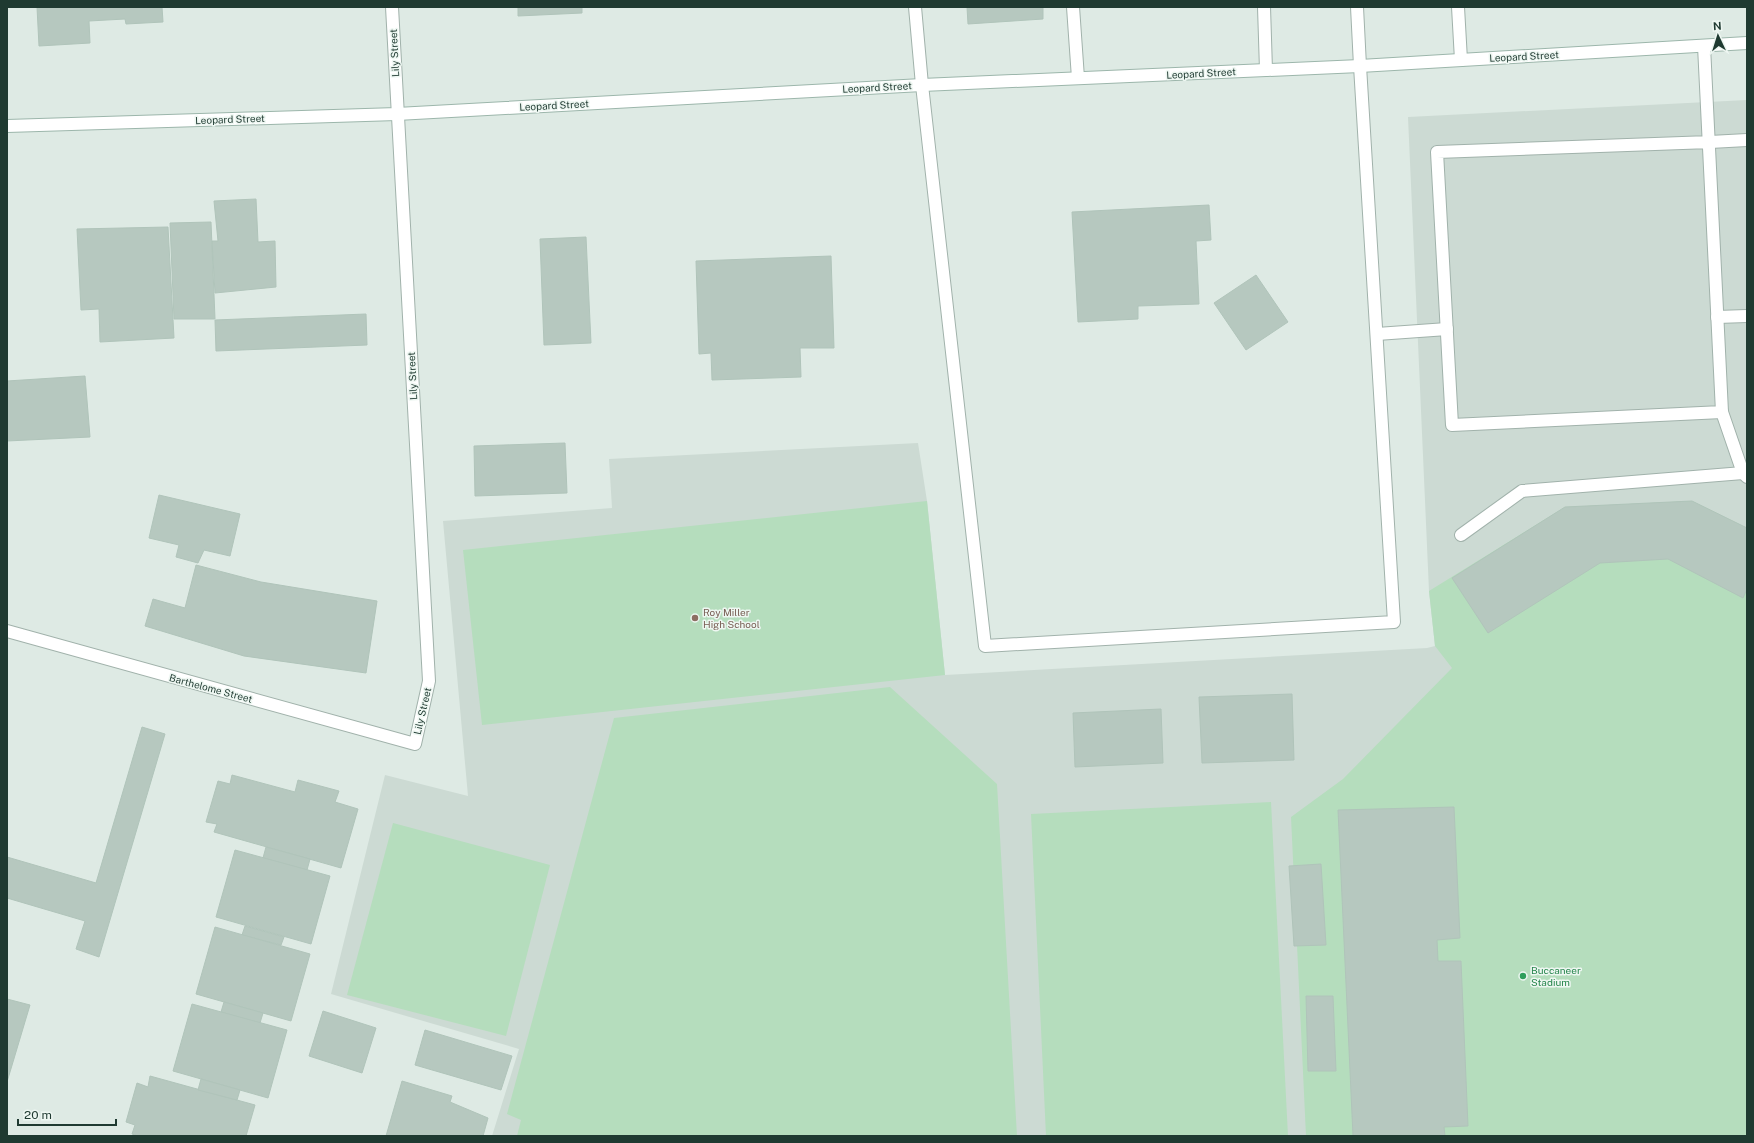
<svg xmlns="http://www.w3.org/2000/svg" width="1754" height="1143" viewBox="0 0 1754 1143" font-family="'Public Sans',sans-serif">
<rect width="100%" height="100%" fill="#deeae4"/>
<path fill="#ccdad3" d="M1747,100V1136H492L519,1049L331,994L385,775L468,796L443,521L612,508L609,459L918,443L927,501L945,675L1427,648L1435,646L1429,591L1408,117Z"/>
<g fill="#b5ddbd">
<path d="M927,501L945,675L482,725L463,550Z"/>
<path d="M1692,501L1747,528V1136H1306L1291,817L1343,779L1452,668L1435,646L1429,591L1565,507Z"/>
<path d="M890,687L997,784L1017,1136H517L521,1120L507,1114L614,718Z"/>
<path d="M1271,802L1288,1136H1046L1031,814Z"/>
<path d="M393,823L550,865L506,1036L347,995Z"/>
</g>
<g fill="#b6c8bf" stroke="#b0c4ba">
<path d="M37,7H162L163,22L126,24L125,19L89,21L90,43L39,46Z"/>
<path d="M518,7H582V13L518,16Z"/>
<path d="M967,7H1043V19L968,24Z"/>
<path d="M256,199L258,242L275,241L276,287L215,293L212,241H218L214,201Z"/>
<path d="M1209,205L1211,240L1196,241L1199,304L1138,306V319L1078,322L1072,212Z"/>
<path d="M211,222L215,319H174L170,223Z"/>
<path d="M168,227L174,338L100,342L99,309L81,310L77,229Z"/>
<path d="M586,237L591,343L544,345L540,239Z"/>
<path d="M831,256L834,348H800L801,377L712,380L711,353L699,354L696,261Z"/>
<path d="M1256,275L1288,322L1246,350L1214,303Z"/>
<path d="M366,314L367,345L216,351L215,320Z"/>
<path d="M85,376L90,437L7,441V381Z"/>
<path d="M565,443L567,493L475,496L474,446Z"/>
<path d="M159,495L240,514L230,556L204,550L198,563L176,557L179,545L149,538Z"/>
<path d="M1692,501L1747,528V589L1743,598L1668,559L1600,563L1488,633L1452,578L1565,507Z"/>
<path d="M196,565L261,582L377,601L366,673L244,656L145,626L153,599L185,608Z"/>
<path d="M1292,694L1294,760L1202,763L1199,697Z"/>
<path d="M1161,709L1163,763L1075,767L1073,713Z"/>
<path d="M142,727L165,734L99,957L76,949L85,921L7,898V857L96,883Z"/>
<path d="M232,775L295,792L298,780L339,791L335,802L358,809L341,868L214,832L217,824L206,822L218,781L230,784Z"/>
<path d="M1454,807L1460,938L1437,940L1438,961H1461L1468,1126L1444,1127L1445,1136H1353L1338,810Z"/>
<path d="M266,847L310,859L307,870L263,858Z"/>
<path d="M235,850L330,876L311,944L216,917Z"/>
<path d="M1321,864L1326,945L1294,946L1289,866Z"/>
<path d="M245,926L284,937L281,945L242,935Z"/>
<path d="M215,927L310,954L291,1021L196,994Z"/>
<path d="M1306,996H1333L1336,1071H1308Z"/>
<path d="M7,999L30,1005L7,1082Z"/>
<path d="M224,1002L263,1013L260,1023L221,1012Z"/>
<path d="M192,1004L287,1030L268,1098L173,1071Z"/>
<path d="M323,1011L376,1028L362,1073L309,1056Z"/>
<path d="M425,1030L512,1056L501,1090L415,1065Z"/>
<path d="M150,1076L255,1105L246,1136H138L132,1134L135,1125L126,1122L137,1083L148,1087Z"/>
<path d="M201,1079L240,1090L237,1100L198,1090Z"/>
<path d="M402,1081L452,1096L450,1102L488,1118L483,1136H386Z"/>
</g>
<g fill="none" stroke-linecap="round" stroke-linejoin="round">
<defs>
<g id="service">
<path d="M1073,7L1078,78"/>
<path d="M1264,7L1266,70"/>
<path d="M1357,7L1360,66"/>
<path d="M1458,7L1461,60"/>
<path d="M1704,46L1722,412L1452,425L1437,152L1710,142L1747,140"/>
<path d="M1717,317L1747,316"/>
<path d="M1377,334L1447,329"/>
<path d="M1722,412L1743,473L1747,477"/>
<path d="M1461,535L1522,491L1743,473"/>
</g>
<g id="minor">
<path d="M915,7L922,85L985,646L1394,622L1360,66"/>
<path d="M7,631L415,744L429,681L392,7"/>
</g>
<path id="secondary" d="M7,126L397,114L922,85L1360,66L1747,43"/>
</defs>
<use href="#service" stroke="#a1b2ab" stroke-width="14"/>
<use href="#minor" stroke="#a1b2ab" stroke-width="14"/>
<use href="#secondary" stroke="#9cb6ab" stroke-width="14"/>
<use href="#service" stroke="#fff" stroke-width="12"/>
<use href="#minor" stroke="#fff" stroke-width="12"/>
<use href="#secondary" stroke="#fff" stroke-width="12"/>
</g>
<circle fill="#8d6e63" stroke="#eef7f2" stroke-width="1.5" cx="695" cy="618" r="4"/>
<circle fill="#2e9e5b" stroke="#eef7f2" stroke-width="1.5" cx="1523" cy="976" r="4"/>
<g text-anchor="middle" stroke-width="3" stroke-linejoin="round" paint-order="stroke">
<g font-size="10" fill="#1f3a31" stroke="#eef7f2">
<text transform="translate(394 53) rotate(-93)" y="4">Lily Street</text>
<text transform="translate(1524 56) rotate(-3)" y="4">Leopard Street</text>
<text transform="translate(1201 73) rotate(-3)" y="4">Leopard Street</text>
<text transform="translate(877 87) rotate(-3)" y="4">Leopard Street</text>
<text transform="translate(554 105) rotate(-3)" y="4">Leopard Street</text>
<text transform="translate(230 119) rotate(-2)" y="4">Leopard Street</text>
<text transform="translate(412 376) rotate(-93)" y="4">Lily Street</text>
<text transform="translate(211 688) rotate(15)" y="4">Barthelome Street</text>
<text transform="translate(422 711) rotate(-77)" y="4">Lily Street</text>
</g>
<g font-size="10" fill="#785e54" stroke="#eef7f2" text-anchor="start">
<text x="703" y="616">Roy Miller<tspan x="703" dy="12">High School</tspan></text>
</g>
<g font-size="10" fill="#27864d" stroke="#eef7f2" text-anchor="start">
<text x="1531" y="974">Buccaneer<tspan x="1531" dy="12">Stadium</tspan></text>
</g>
</g>
<rect width="1754" height="1143" fill="none" stroke="#1f3a31" stroke-width="16"/>
<g transform="translate(1718 36) rotate(356)" stroke="#eef7f2" stroke-width="3" paint-order="stroke">
<path d="M0-3L7 15L0 10L-7 15Z" fill="#1f3a31"/>
<text y="-6" font-size="11" font-weight="bold" text-anchor="middle" fill="#1f3a31">N</text>
</g>
<path d="M18 1119v6h98v-6" fill="none" stroke="#1f3a31" stroke-width="2"/>
<text x="24" y="1119" font-size="12" fill="#1f3a31" stroke="#eef7f2" stroke-width="3" paint-order="stroke">20 m</text>
</svg>
